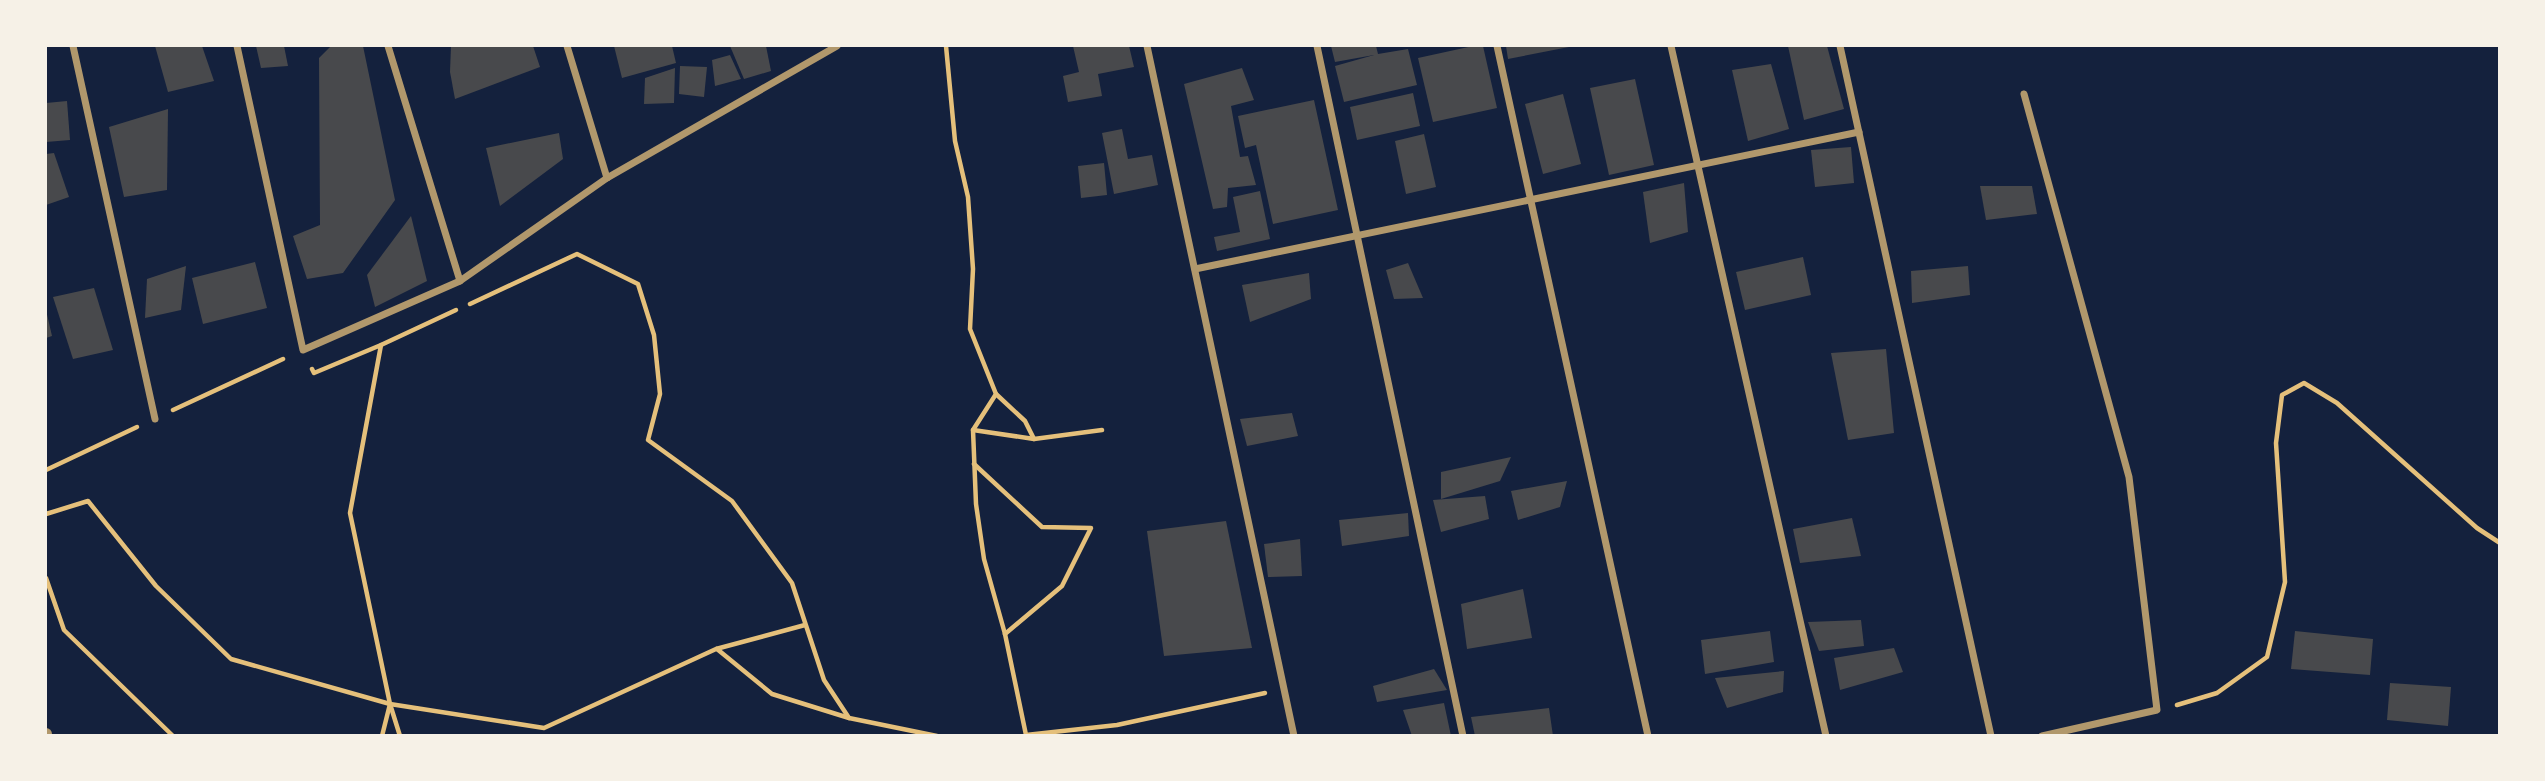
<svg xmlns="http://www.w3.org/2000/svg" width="2545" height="781" viewBox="0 0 2545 781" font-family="'Source Sans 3',sans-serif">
<rect width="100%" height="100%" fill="#14213d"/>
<g fill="#48494c">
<path d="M155,46H202L214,81L168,92Z"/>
<path d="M256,46H284L288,66L261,68Z"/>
<path d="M331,46H363L395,200L343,273L307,279L293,236L320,225L319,58Z"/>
<path d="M451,46H533L540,67L455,99L450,72Z"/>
<path d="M614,46H672L676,63L622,78Z"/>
<path d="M730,46H766L771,71L744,79Z"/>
<path d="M1073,46H1129L1134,67L1098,74L1102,96L1068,102L1063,76L1079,72Z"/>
<path d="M1331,46H1376L1378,54L1408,49L1417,85L1344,102L1335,66L1374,55L1335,62Z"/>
<path d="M1473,46H1483L1497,108L1433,122L1418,58Z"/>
<path d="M1506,46H1569V47L1508,59Z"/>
<path d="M1788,46H1827L1844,109L1804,120Z"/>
<path d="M730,55L741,79L715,86L712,60Z"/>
<path d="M1771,64L1789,129L1748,141L1732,70Z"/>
<path d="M680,66L707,67L704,97L679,94Z"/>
<path d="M675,68L674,103L644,104L645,78Z"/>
<path d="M1242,68L1254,100L1231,106L1240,157L1248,156L1256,185L1228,188L1227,207L1213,209L1184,84Z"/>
<path d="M1635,79L1654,165L1609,175L1590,88Z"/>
<path d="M1413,93L1420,126L1357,140L1350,107Z"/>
<path d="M1563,94L1581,164L1543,174L1525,104Z"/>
<path d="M1314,100L1338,210L1273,224L1256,145L1245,148L1238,116Z"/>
<path d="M67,101L70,140L46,142V103Z"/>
<path d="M168,109L167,190L124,197L109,127Z"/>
<path d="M1122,129L1128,159L1152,155L1158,185L1114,194L1102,133Z"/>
<path d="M559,133L563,159L500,206L486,148Z"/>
<path d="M1424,134L1436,187L1406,194L1395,141Z"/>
<path d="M1851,147L1854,183L1815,187L1811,150Z"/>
<path d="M54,153L69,197L46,205V154Z"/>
<path d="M1104,163L1107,195L1081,198L1078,166Z"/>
<path d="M1684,183L1688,232L1650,243L1643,192Z"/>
<path d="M1980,186H2032L2037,214L1986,220Z"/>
<path d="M1260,191L1270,239L1217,251L1214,237L1240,232L1233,197Z"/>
<path d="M411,216L427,281L375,307L367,275Z"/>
<path d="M1803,257L1811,295L1745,310L1736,272Z"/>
<path d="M255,262L267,308L203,324L192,278Z"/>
<path d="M1408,263L1423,298L1394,299L1386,270Z"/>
<path d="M186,266L181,310L145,318L147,279Z"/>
<path d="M1968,266L1970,295L1912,303L1911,271Z"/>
<path d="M1309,273L1311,299L1250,322L1242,285Z"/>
<path d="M94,288L113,350L73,359L53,297Z"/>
<path d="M46,310L52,336L46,338Z"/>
<path d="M1886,349L1894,433L1848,440L1831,353Z"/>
<path d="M1292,413L1298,436L1247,446L1240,419Z"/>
<path d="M1511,457L1500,481L1441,499V472Z"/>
<path d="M1567,481L1560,507L1518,520L1511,491Z"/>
<path d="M1485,496L1489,519L1441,532L1433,500Z"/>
<path d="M1408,513L1409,536L1342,546L1339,520Z"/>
<path d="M1852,518L1861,556L1800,563L1793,529Z"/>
<path d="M1226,521L1252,648L1164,656L1147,531Z"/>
<path d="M1300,539L1302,576L1268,577L1264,544Z"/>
<path d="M1523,589L1532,638L1467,649L1461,604Z"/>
<path d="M1861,620L1864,646L1819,651L1808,622Z"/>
<path d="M1770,631L1774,662L1705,674L1701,640Z"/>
<path d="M2295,631L2373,639L2370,675L2291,669Z"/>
<path d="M1894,648L1903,672L1840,690L1834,658Z"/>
<path d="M1434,669L1447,690L1377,702L1373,686Z"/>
<path d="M1784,671L1783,692L1727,708L1715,678Z"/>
<path d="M2390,683L2451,687L2448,726L2387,720Z"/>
<path d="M1444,703L1451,736H1412L1403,710Z"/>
<path d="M1549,708L1553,736H1475L1471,717Z"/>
</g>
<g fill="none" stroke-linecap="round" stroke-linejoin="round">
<g stroke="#e5c07b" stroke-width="4.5">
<path d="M946,46L955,141L968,197L973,269L970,329L996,394L973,430L976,504L984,559L1005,634L1026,735"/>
<path d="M470,304L577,254L638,284L654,335L660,394L648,440L732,501L792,583L824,680L849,718"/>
<path d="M381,345L456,310"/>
<path d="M312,369L314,373L381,345L350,513L390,704L400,736"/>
<path d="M996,394L1025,421L1034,439L1102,430"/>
<path d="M173,410L283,359"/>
<path d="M973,430L1034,439"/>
<path d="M974,464L1042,527L1091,528L1062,586L1005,634"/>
<path d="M46,470L137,427"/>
<path d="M46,514L88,501L156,586L231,659L390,704L544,728L716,649L805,625"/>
<path d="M46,578L64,630L173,736"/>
<path d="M717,649L772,694L849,718L937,736"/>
<path d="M2177,705L2217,693L2267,657L2285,582L2276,443L2282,395L2304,383L2337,403L2477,528L2500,543"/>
<path d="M1026,735L1117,725L1265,693"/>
<path d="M382,736L390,704"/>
</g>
<g stroke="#b1986c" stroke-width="7">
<path d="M73,46L155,419"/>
<path d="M237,46L303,350L460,281L607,178L837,46"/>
<path d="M388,46L460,281"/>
<path d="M567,46L607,178"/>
<path d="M1147,46L1294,736"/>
<path d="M1317,46L1463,736"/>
<path d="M1497,46L1648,736"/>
<path d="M1671,46L1826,736"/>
<path d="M1840,46L1991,736"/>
<path d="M2024,94L2129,477L2157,710L2042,736"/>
<path d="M1195,269L1859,132"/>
</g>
<path stroke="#b1986c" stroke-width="12" d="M46,734V736"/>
</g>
<rect width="2545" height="781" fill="none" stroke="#f6f1e7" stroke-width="94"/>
</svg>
